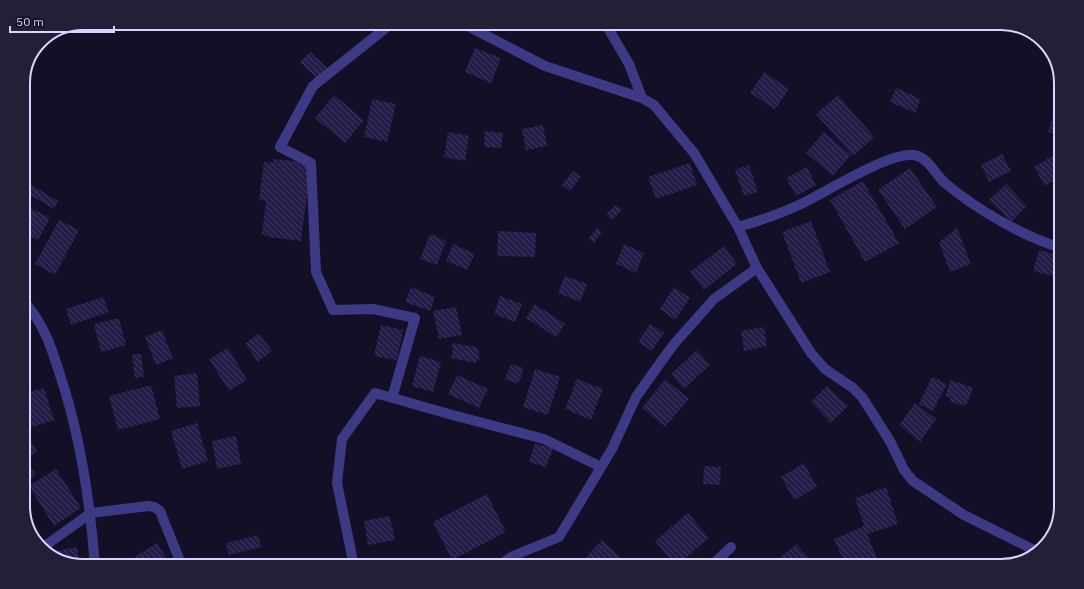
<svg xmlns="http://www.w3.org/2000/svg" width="1084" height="589" viewBox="0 0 1084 589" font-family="'IBM Plex Sans',sans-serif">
<defs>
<pattern id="building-back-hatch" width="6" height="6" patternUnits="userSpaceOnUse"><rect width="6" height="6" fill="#241b47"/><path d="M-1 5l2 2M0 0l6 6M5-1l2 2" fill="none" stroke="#433b63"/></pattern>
</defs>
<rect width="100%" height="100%" fill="#130f26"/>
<g fill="url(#building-back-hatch)">
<path d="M475,48L501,58L491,83L465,72Z"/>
<path d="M310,52L333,73L323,84L300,62Z"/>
<path d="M764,72L789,89L775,109L750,93Z"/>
<path d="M896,88L921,99L915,113L890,102Z"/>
<path d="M334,95L364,120L345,143L315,118Z"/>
<path d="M838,95L874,137L853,156L816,114Z"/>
<path d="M372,99L396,104L387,142L364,137Z"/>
<path d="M1054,113L1061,115V136L1048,132Z"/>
<path d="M543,125L547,146L526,150L522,129Z"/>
<path d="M485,131L503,133L501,148L484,147Z"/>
<path d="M448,132L469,136L465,161L444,157Z"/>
<path d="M824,132L851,155L833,176L806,153Z"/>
<path d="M1061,151V176L1045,186L1034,167Z"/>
<path d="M1002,154L1011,171L989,182L981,165Z"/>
<path d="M23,158L31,171L23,176Z"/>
<path d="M273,159L311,163L301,241L268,237L262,233L266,201L259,200L264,162L273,163Z"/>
<path d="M690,163L697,185L656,199L648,177Z"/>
<path d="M749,165L758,192L744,196L735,170Z"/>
<path d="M807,167L816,185L796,196L786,178Z"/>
<path d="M910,168L937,207L905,229L878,190Z"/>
<path d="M573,171L581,177L570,191L562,185Z"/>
<path d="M25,181L58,201L54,209L23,191V184Z"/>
<path d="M863,181L899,243L865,262L830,200Z"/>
<path d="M1006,184L1027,206L1011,222L989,200Z"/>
<path d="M23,204L50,218L38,240L23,232Z"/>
<path d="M616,205L622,210L612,220L606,214Z"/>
<path d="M59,220L79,230L55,275L35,264Z"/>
<path d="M811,221L830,272L801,283L782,232Z"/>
<path d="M597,228L602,232L594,243L588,239Z"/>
<path d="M957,228L971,264L950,272L939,242Z"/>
<path d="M498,231L536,233L535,257L497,256Z"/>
<path d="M430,234L446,241L437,265L420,259Z"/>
<path d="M453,244L475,254L467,270L446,261Z"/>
<path d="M624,244L644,253L636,273L616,264Z"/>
<path d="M724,246L737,264L704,290L690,272Z"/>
<path d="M1039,250L1061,256V278L1033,271Z"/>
<path d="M565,276L587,284L580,302L558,293Z"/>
<path d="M411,287L435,297L430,311L405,302Z"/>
<path d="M674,287L690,298L675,320L660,309Z"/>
<path d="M500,296L522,304L515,322L494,314Z"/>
<path d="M103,297L109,312L71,325L66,309Z"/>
<path d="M535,304L565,324L556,337L526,318Z"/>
<path d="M456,307L462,335L439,339L433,311Z"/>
<path d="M119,318L126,345L101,352L94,324Z"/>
<path d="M650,324L664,333L652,351L638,342Z"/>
<path d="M381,325L403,330L397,360L374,356Z"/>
<path d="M764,327L767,346L744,351L741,331Z"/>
<path d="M162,330L173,358L156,365L145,337Z"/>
<path d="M259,333L272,351L258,362L245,344Z"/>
<path d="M452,343L477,347L480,358L475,363L451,358L453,352Z"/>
<path d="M228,348L247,380L229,391L209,359Z"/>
<path d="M697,350L710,365L684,389L671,374Z"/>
<path d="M141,354L144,377L135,378L132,355Z"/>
<path d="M420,356L441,362L433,392L412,386Z"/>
<path d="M511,364L524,368L518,384L505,379Z"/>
<path d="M535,369L560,377L548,415L523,407Z"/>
<path d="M197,373L200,406L177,408L174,376Z"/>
<path d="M457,375L488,389L479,408L448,394Z"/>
<path d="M932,377L947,384L933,411L919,404Z"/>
<path d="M577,379L603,389L591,420L565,409Z"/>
<path d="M665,379L689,399L665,427L642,408Z"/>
<path d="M951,380L973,388L966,406L961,404V406L949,401L951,398L945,396Z"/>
<path d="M151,385L160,419L118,430L109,396Z"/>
<path d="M827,386L848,406L831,423L811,402Z"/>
<path d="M44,388L54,420L26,429L23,419V394Z"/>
<path d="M915,403L936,419L920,442L899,425Z"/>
<path d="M197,423L208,461L182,469L171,431Z"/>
<path d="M236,436L241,464L217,469L212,441Z"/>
<path d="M30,439L37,452L23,459V443Z"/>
<path d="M535,443L553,449L546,467L529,462Z"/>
<path d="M804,463L817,487L794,500L781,477Z"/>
<path d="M30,466L36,475L23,483V470Z"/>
<path d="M704,466L721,467L720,485L703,484Z"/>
<path d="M56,469L81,508L54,526L29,486Z"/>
<path d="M886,487L898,524L867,534L880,566H846L834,539L864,526L855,498Z"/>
<path d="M487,494L506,532L452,560L433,522Z"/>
<path d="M26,512L38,532L32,535L24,513Z"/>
<path d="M688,513L709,538L676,566L655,541Z"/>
<path d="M390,516L395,540L368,545L364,521Z"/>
<path d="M258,535L261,547L229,555L226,543Z"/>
<path d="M602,540L626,562L623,566H578Z"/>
<path d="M157,543L171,566H120Z"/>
<path d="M796,544L816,566H778L775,562Z"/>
<path d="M77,547L80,565L56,560L50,555V552Z"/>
</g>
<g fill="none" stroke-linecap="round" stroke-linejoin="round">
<g stroke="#3d3a85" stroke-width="10">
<path d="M392,23L313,86L280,147L311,163L316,272L333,310L373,309L415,318L392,398"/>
<path d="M462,23L545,66L642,98L654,105L694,153L738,227L757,268L811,353L825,369L853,388L862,397L890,441L904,470L913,481L964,515L1038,552"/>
<path d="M605,23L629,64L642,98"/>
<path d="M738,227C759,221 780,214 801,204C826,192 889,152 914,155C929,158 934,173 945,183C976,209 1022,236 1061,248"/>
<path d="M23,300C44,324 51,346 60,375C81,437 90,501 95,566"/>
<path d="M42,548L91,513L148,506L154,507L160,511L182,566"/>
<path d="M354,566L337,483L342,439L375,393L449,414L544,439L601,467"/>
<path d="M498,566L513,556L559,537L612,449L636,397L663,359L674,344L714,299L757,268"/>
<path d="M711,566L731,547"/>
</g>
</g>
<path d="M0 0H1084V589H0ZM83 30H1001A53 53 0 0 1 1054 83V506A53 53 0 0 1 1001 559H83A53 53 0 0 1 30 506V83A53 53 0 0 1 83 30Z" fill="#231f37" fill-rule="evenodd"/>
<path fill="none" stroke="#d9d4ff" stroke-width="2" d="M83 30H1001A53 53 0 0 1 1054 83V506A53 53 0 0 1 1001 559H83A53 53 0 0 1 30 506V83A53 53 0 0 1 83 30Z"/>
<path d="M10 26v6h104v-6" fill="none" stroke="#d9d4ff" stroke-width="2"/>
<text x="16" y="26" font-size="12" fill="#d9d4ff" stroke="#130f26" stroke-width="3" paint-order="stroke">50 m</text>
</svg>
